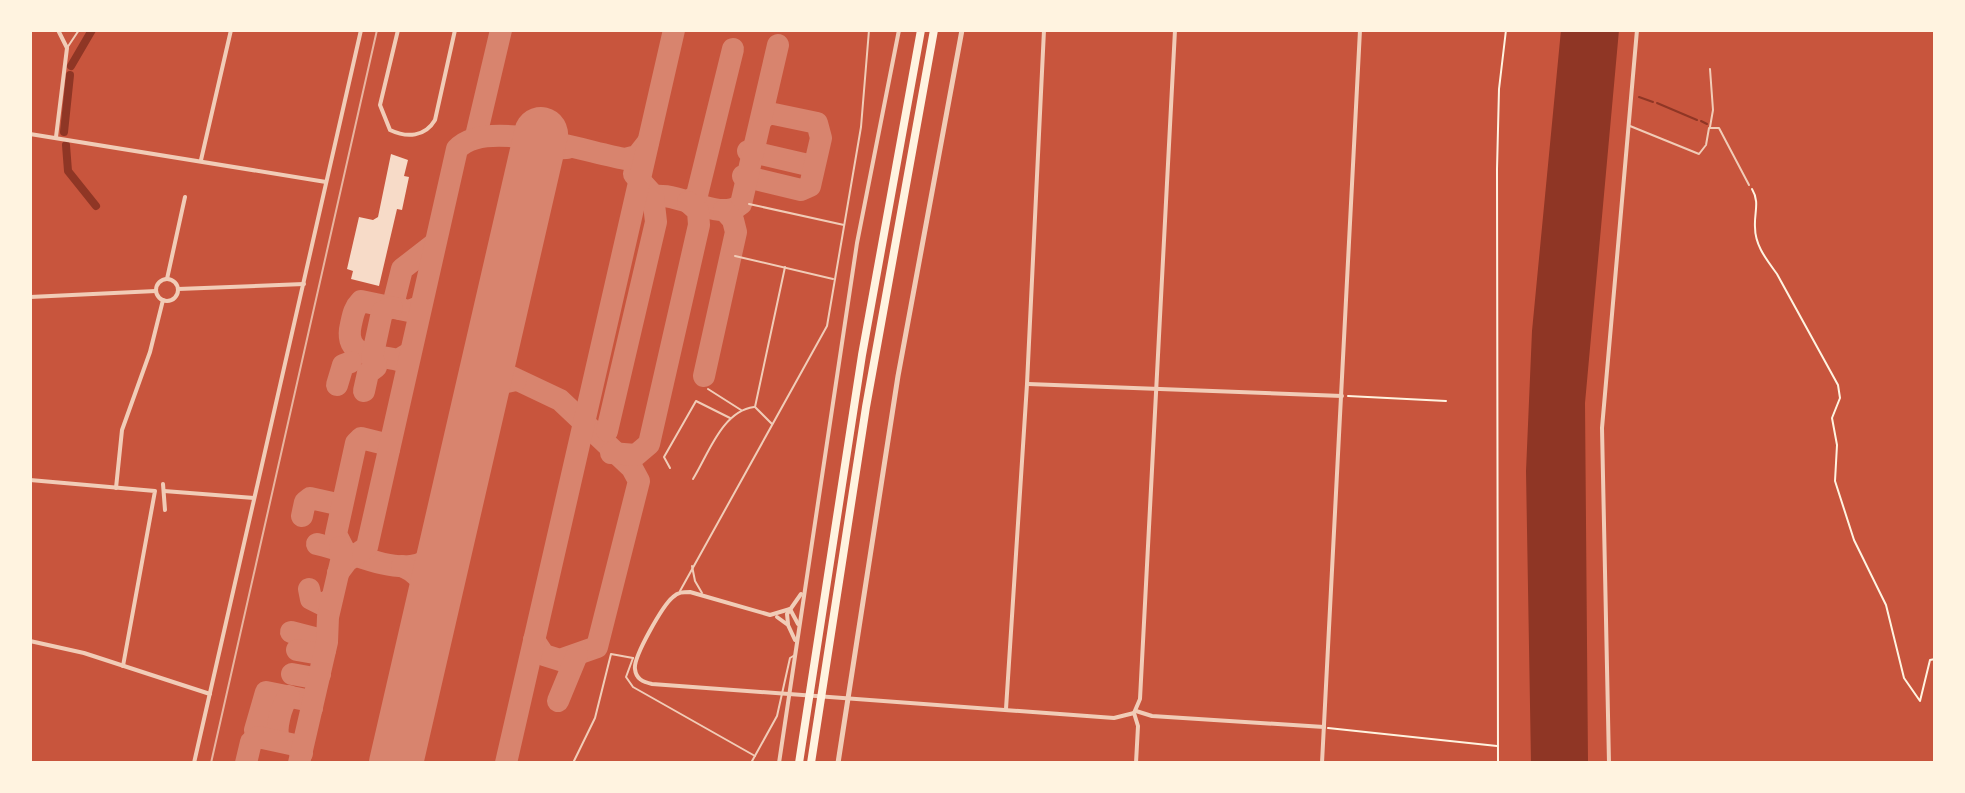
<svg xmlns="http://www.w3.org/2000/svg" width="1965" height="793" viewBox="0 0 1965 793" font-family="Montserrat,sans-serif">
<rect width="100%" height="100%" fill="#c8553d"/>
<path fill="#8f3625" d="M1561,30H1619L1585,403L1588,763H1531L1526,471L1532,331Z"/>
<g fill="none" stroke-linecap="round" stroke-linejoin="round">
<g stroke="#8f3625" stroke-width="2">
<path d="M1639,97L1653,102"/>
<path d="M1657,103L1697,120"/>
<path d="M1701,121L1707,124"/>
</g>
<g stroke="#8f3625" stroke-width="8">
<path d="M71,66L92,30"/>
<path d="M64,132L70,75"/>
<path d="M66,145L68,171L96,206"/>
</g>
<g stroke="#d8846e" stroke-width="22">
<path d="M476,136L501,30"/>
<path d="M748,151L808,165L815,161"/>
<path d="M743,176L801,190L810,186L821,138L817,123L769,113L762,119"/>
<path d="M531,177C538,158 547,148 567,148"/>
<path d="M643,199C672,184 718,225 741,204L778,45"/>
<path d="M688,202L697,195L733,49"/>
<path d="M400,309L394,301L402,269L433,245"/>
<path d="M492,347L493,358L503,373L560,400L632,468L639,481L597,647L560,660L544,655L534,640"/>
<path d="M408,354L398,360C373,354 343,357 351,324C353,315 354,308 361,301L409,311L419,307"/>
<path d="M704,376L736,232L733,220L724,210"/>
<path d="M337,385L343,365L351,362"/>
<path d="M364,391L368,373L376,367L372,358L382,312L392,307"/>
<path d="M480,399L497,384L516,380"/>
<path d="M607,431L656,222L653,195L634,174"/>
<path d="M611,453L636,455L649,444L699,225L698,211L688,202"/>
<path d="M302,516L305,502L310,498L337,504L341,509"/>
<path d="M317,544C371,556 430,598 452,522"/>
<path d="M344,550L336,534L356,443L361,438L385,444L389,449"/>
<path d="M402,566C429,578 431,599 428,625"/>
<path d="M338,573L347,561L367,547L457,149C486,117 585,152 625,159L637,156L648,142"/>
<path d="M309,589L311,599L323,605L332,598"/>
<path d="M291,632L318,639L327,635"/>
<path d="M297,650L320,654L325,650"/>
<path d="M292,674L314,678L320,674"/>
<path d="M558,701L577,655"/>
<path d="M260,737L255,730L266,692L306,700L312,708"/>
<path d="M280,741C274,731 281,705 289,696"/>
<path d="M246,763L251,742L258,737L295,745L302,753"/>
<path d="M299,763L327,642L328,617L342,557L340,547"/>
<path d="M506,763L674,30"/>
</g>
<path stroke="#d8846e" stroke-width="54" d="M396,763L541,134"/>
</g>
<path fill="#f7dbc8" d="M391,154L408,160L404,176L409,177L402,210L397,209L379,286L351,279L353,271L347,269L359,217L373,220L378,217Z"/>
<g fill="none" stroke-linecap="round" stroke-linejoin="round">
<g stroke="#fff3e0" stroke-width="2">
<path d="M1752,189C1760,202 1754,213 1755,227C1755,246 1767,260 1777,274L1838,385L1840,398L1832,418L1837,445L1835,481L1854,540L1886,605L1904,678L1920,701L1930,660L1935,659"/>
<path d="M1348,396L1446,401"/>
<path d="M1328,728L1497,746"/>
<path d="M1498,763L1497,169L1499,89L1506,30"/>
</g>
<g stroke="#f1ccb7" stroke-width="2">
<path d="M67,48L79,30"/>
<path d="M1630,126L1699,154L1706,145L1709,128H1719L1749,185"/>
<path d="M1710,127L1713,110L1710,69"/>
<path d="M749,204L844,225"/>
<path d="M735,256L833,279"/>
<path d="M708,389L741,410"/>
<path d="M772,424L755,407L785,267"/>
<path d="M670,468L664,457L696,401L730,418"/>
<path d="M693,479C708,455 722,411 754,407"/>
<path d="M692,566L695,581L702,593"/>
<path d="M680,591L827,326L861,127L869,30"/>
<path d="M633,658L626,677L633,687L755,756"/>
<path d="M573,763L595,718L611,654L633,658"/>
<path d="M751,763L777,716L790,658L795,655"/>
</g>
<g stroke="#f1ccb7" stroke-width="4">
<path d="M398,30L380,105L390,130C407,138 425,137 435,120L455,30"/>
<path d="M30,134L326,182"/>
<path d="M56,137L67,48L58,30"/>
<path d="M201,160L231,30"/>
<circle cx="167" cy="290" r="11"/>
<path d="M167,279L185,197"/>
<path d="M178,289L304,284"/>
<path d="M30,297L156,291"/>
<path d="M1028,384L1342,396"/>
<path d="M30,480L155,491L123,666"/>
<path d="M163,484L165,510"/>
<path d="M116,488L122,430L150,352L163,300"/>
<path d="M164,491L254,498"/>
<path d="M790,609L770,615L690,592C683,592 678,592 673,597C663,605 633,657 635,669C636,679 643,682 652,684L1114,718L1134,713"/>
<path d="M790,609L798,624"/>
<path d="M777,617L788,625L795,640"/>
<path d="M788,624L787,614L801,594"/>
<path d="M30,641L84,653L210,694"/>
<path d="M1006,709L1027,384L1044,30"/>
<path d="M1136,711L1152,716L1324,727"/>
<path d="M194,763L361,30"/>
<path d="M779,763L857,243L899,30"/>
<path d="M1136,763L1138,726L1134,713L1140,699L1175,30"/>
<path d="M1322,763L1360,30"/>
<path d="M1609,763L1602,428L1637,30"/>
</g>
<path stroke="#f1ccb7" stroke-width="5" d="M838,763L898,376L962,30"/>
<g stroke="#fff3e0" stroke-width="8">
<path d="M799,763L862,355L921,30"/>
<path d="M811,763L866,407L934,30"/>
</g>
<path stroke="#e9b49f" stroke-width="2" d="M211,763L377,30"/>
</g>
<rect width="1965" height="793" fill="none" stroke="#fff3e0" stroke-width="64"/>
</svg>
